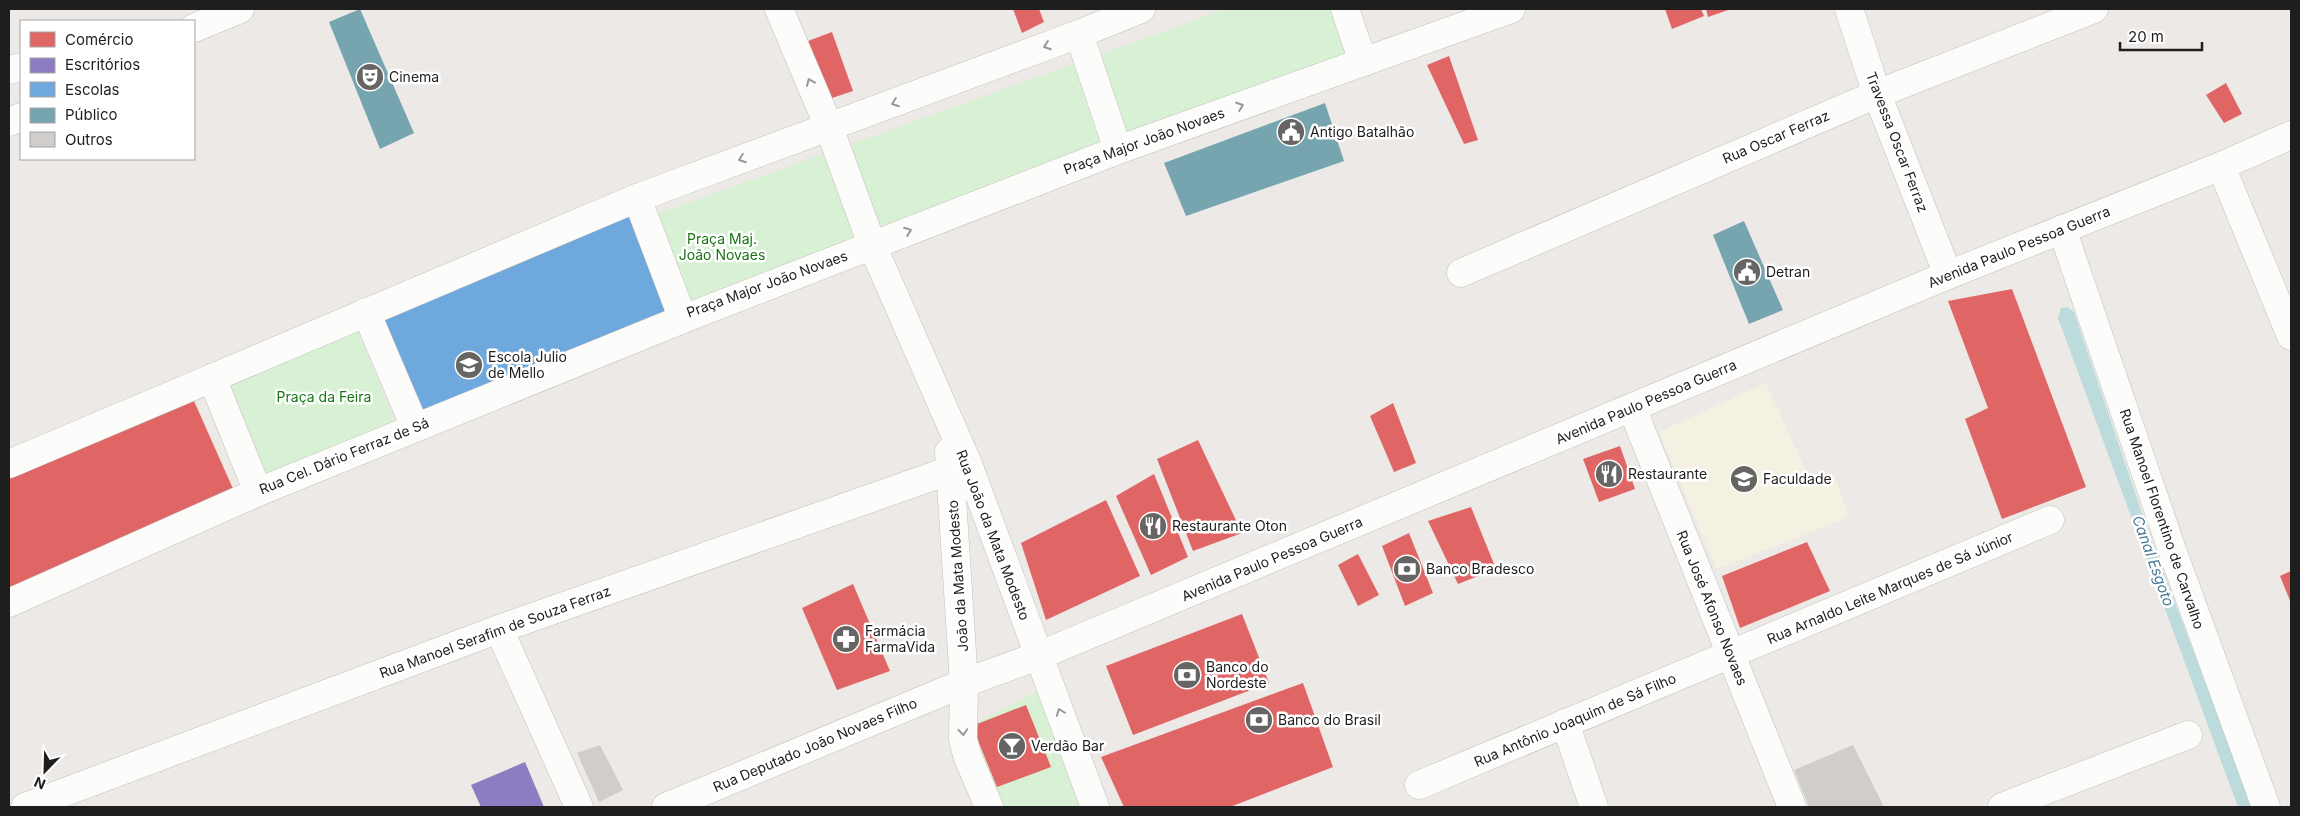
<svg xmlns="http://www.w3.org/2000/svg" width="2300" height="816" viewBox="0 0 2300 816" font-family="Inter,sans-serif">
<rect width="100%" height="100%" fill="#ece9e6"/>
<path fill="#f5f1e2" d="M1766,383L1811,482L1834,474L1849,517L1717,569L1659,432Z"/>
<g fill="#d8f0d3">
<path d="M1226,9H1330L1348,64L683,319L646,218Z"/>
<path d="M356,328L396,423L261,477L224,382Z"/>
<path d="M1051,684L1098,807H993L962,730Z"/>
</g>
<path fill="#bcdbdd" d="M2067,307L2074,312L2149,534L2252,807H2238L2058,318L2061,308Z"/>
<g fill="#e06666">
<path d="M1013,9H1039L1044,22L1022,33Z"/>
<path d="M1665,9H1701L1704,16L1672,29Z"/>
<path d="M1706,9H1731L1708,17Z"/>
<path d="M832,32L853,91L829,99L808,41Z"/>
<path d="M1449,56L1478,140L1464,144L1427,65Z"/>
<path d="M2226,83L2242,114L2224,123L2206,95Z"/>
<path d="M2012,289L2086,487L2002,519L1965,419L1988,408L1948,301Z"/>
<path d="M190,392L238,500L9,601V469Z"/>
<path d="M1393,403L1416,463L1394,472L1370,416Z"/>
<path d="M1198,440L1242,533L1193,551L1157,459Z"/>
<path d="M1620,446L1635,489L1599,502L1583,459Z"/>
<path d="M1154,474L1188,557L1151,575L1116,496Z"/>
<path d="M1106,500L1140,576L1046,620L1021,543Z"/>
<path d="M1471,507L1496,569L1458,584L1428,521Z"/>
<path d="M1409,533L1433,593L1405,606L1382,546Z"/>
<path d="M1807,542L1830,591L1740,628L1722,576Z"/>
<path d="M1358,554L1379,595L1358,606L1338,565Z"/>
<path d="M2291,571V603L2280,576Z"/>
<path d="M853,584L890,671L837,690L802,608Z"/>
<path d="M1242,614L1269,683L1133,735L1106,666Z"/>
<path d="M1303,683L1333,767L1230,807H1124L1101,757Z"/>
<path d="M1026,705L1051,767L997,787L972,726Z"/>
</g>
<path fill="#8e7cc3" d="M525,762L544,807H481L471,785Z"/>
<path fill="#6fa8dc" d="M628,214L668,310L419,417L376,312Z"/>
<g fill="#76a5af">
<path d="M360,9L414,133L380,149L329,22Z"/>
<path d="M1325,103L1344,161L1186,216L1164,163Z"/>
<path d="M1744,221L1783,310L1749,324L1713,235Z"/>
</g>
<g fill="#d0cdcb">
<path d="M600,745L623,790L599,802L577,753Z"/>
<path d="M1853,745L1884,807H1809L1794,770Z"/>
</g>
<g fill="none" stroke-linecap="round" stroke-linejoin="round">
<defs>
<g id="minor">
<path d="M779,9L829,127L872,245L968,464L1095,807"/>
<path d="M1345,9L1363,62"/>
<path d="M1849,9L1877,94L1948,275"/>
<path d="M194,28L240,9"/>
<path d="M1079,34L1118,150"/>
<path d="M9,70L21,67"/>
<path d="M9,122L21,117"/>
<path d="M2221,166L2291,336"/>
<path d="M637,198L683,319"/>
<path d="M2062,229L2171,547L2266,807"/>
<path d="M1461,273L1877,94L2094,9"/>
<path d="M366,312L415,427"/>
<path d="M212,378L258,492"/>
<path d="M1632,408L1792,807"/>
<path d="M949,452L964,683L963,739L967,755L989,807"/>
<path d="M9,464L637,198L1079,34L1141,9"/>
<path d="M9,603L258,492L683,319L1118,150L1511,9"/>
<path d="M499,629L579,807"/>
<path d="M1565,723L1594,807"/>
<path d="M1419,785L2050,520"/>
<path d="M25,807L499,629L968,464"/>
<path d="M666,807L964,683L1038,656L1948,275L2221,166L2291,135"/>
<path d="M2002,807L2188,735"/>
</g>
</defs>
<use href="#minor" stroke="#c2c0bf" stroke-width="29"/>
<use href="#minor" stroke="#fcfcfb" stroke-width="28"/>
</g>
<defs><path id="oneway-chevron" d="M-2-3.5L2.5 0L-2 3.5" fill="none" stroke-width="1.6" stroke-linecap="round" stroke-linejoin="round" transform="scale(1.25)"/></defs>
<g stroke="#989898">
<use href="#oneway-chevron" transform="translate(1047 46) rotate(160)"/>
<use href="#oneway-chevron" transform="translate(810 82) rotate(-113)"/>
<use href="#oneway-chevron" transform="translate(895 103) rotate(160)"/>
<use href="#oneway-chevron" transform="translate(1240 106) rotate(-20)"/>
<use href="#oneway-chevron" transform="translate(742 159) rotate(160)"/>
<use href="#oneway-chevron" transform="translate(908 231) rotate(-21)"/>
<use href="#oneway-chevron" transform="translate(1060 712) rotate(-111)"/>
<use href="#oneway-chevron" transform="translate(963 732) rotate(86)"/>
</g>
<defs>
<symbol id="theatre-disc" viewBox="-11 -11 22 22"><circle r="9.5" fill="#666564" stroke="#fff"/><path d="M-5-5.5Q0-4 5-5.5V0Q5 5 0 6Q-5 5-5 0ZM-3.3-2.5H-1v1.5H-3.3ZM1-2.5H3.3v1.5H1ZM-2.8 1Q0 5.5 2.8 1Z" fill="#fff"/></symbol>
<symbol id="civic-disc" viewBox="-11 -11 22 22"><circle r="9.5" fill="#666564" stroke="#fff"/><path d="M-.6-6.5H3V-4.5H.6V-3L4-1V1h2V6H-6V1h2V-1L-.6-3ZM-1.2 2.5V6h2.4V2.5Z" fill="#fff"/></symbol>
<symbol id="university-disc" viewBox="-11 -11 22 22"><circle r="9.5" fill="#666564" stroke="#fff"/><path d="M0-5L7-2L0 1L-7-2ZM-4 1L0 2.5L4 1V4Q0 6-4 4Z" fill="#fff"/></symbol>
<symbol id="restaurant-disc" viewBox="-11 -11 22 22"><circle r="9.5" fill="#666564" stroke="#fff"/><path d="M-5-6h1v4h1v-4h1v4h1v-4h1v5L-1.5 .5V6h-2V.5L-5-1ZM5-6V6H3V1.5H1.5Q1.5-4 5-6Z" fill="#fff"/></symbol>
<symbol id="bank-disc" viewBox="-11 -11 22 22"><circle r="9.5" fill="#666564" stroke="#fff"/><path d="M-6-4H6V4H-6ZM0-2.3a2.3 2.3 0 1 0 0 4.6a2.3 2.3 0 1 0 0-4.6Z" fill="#fff"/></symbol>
<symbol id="pharmacy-disc" viewBox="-11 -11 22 22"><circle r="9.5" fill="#666564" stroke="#fff"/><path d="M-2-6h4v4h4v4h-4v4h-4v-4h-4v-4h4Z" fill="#fff"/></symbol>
<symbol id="bar-disc" viewBox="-11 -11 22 22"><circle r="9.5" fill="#666564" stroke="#fff"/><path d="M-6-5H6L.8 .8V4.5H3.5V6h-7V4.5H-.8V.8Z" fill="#fff"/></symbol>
</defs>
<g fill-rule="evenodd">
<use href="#theatre-disc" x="354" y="61" width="32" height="32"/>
<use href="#civic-disc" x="1275" y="116" width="32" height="32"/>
<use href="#civic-disc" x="1731" y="256" width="32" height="32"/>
<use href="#university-disc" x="453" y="349" width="32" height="32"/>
<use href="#restaurant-disc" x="1593" y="458" width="32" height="32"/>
<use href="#university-disc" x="1728" y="463" width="32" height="32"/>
<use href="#restaurant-disc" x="1137" y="510" width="32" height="32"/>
<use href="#bank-disc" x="1391" y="553" width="32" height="32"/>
<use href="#pharmacy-disc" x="830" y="623" width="32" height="32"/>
<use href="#bank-disc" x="1171" y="659" width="32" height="32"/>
<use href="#bank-disc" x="1243" y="704" width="32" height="32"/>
<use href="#bar-disc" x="996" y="730" width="32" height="32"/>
</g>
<g text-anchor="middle" stroke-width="5" stroke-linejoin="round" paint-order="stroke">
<g font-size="14" fill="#1e1e1e" stroke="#fff" text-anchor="start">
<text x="389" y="82">Cinema</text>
<text x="1310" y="137">Antigo Batalhão</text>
<text x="1766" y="277">Detran</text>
<text x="488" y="362">Escola Julio<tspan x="488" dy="16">de Mello</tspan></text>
<text x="1628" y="479">Restaurante</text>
<text x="1763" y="484">Faculdade</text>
<text x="1172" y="531">Restaurante Oton</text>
<text x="1426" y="574">Banco Bradesco</text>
<text x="865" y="636">Farmácia<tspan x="865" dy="16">FarmaVida</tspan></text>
<text x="1206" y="672">Banco do<tspan x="1206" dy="16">Nordeste</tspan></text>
<text x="1278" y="725">Banco do Brasil</text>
<text x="1031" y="751">Verdão Bar</text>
</g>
<g font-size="14" fill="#1e1e1e" stroke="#fff">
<text transform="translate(1776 137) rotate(-23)" y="5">Rua Oscar Ferraz</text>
<text transform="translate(1144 141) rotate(-20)" y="5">Praça Major João Novaes</text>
<text transform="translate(1897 142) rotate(69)" y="5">Travessa Oscar Ferraz</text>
<text transform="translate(2019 247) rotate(-22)" y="5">Avenida Paulo Pessoa Guerra</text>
<text transform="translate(767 284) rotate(-20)" y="5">Praça Major João Novaes</text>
<text transform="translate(1646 402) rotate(-23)" y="5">Avenida Paulo Pessoa Guerra</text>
<text transform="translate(344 456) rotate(-22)" y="5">Rua Cel. Dário Ferraz de Sá</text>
<text transform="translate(2162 519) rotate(71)" y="5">Rua Manoel Florentino de Carvalho</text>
<text transform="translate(993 535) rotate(69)" y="5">Rua João da Mata Modesto</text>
<text transform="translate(1272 559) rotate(-23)" y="5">Avenida Paulo Pessoa Guerra</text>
<text transform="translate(958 576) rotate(-94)" y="5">João da Mata Modesto</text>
<text transform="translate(1890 588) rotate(-23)" y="5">Rua Arnaldo Leite Marques de Sá Júnior</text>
<text transform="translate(1712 608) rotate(68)" y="5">Rua José Afonso Novaes</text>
<text transform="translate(495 632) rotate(-20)" y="5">Rua Manoel Serafim de Souza Ferraz</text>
<text transform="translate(1575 720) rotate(-23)" y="5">Rua Antônio Joaquim de Sá Filho</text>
<text transform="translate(815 745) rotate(-23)" y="5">Rua Deputado João Novaes Filho</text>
</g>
<g font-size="14" fill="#187512" stroke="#fff">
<text x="722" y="244">Praça Maj.<tspan x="722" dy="16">João Novaes</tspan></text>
<text x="324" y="402">Praça da Feira</text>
</g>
<g font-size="15" font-style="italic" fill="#4a7c98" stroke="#fff">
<text transform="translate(2153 561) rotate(70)" y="5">Canal Esgoto</text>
</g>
</g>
<rect width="2300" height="816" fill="none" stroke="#1e1e1e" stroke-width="20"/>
<rect x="20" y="20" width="175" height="140" fill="#ffffff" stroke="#a5a5a5"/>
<rect x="30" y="32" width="25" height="15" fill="#e06666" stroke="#a5a5a5"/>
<text x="65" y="45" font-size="15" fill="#1e1e1e">Comércio</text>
<rect x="30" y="58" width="25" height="15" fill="#8e7cc3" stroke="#a5a5a5"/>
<text x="65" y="70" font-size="15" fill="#1e1e1e">Escritórios</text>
<rect x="30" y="82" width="25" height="15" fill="#6fa8dc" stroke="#a5a5a5"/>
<text x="65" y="95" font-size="15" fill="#1e1e1e">Escolas</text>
<rect x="30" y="108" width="25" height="15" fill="#76a5af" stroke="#a5a5a5"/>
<text x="65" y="120" font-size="15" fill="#1e1e1e">Público</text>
<rect x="30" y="132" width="25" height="15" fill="#d0cdcb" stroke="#a5a5a5"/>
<text x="65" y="145" font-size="15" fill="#1e1e1e">Outros</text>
<g transform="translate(45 771) rotate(203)" stroke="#ffffff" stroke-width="4" paint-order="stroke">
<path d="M0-4L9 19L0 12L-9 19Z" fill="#1e1e1e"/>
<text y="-8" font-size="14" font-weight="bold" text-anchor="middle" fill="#1e1e1e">N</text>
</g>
<path d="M2120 42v8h82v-8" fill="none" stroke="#1e1e1e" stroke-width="2.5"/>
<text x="2128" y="42" font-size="15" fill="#1e1e1e" stroke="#ffffff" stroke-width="4" paint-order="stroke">20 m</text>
</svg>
